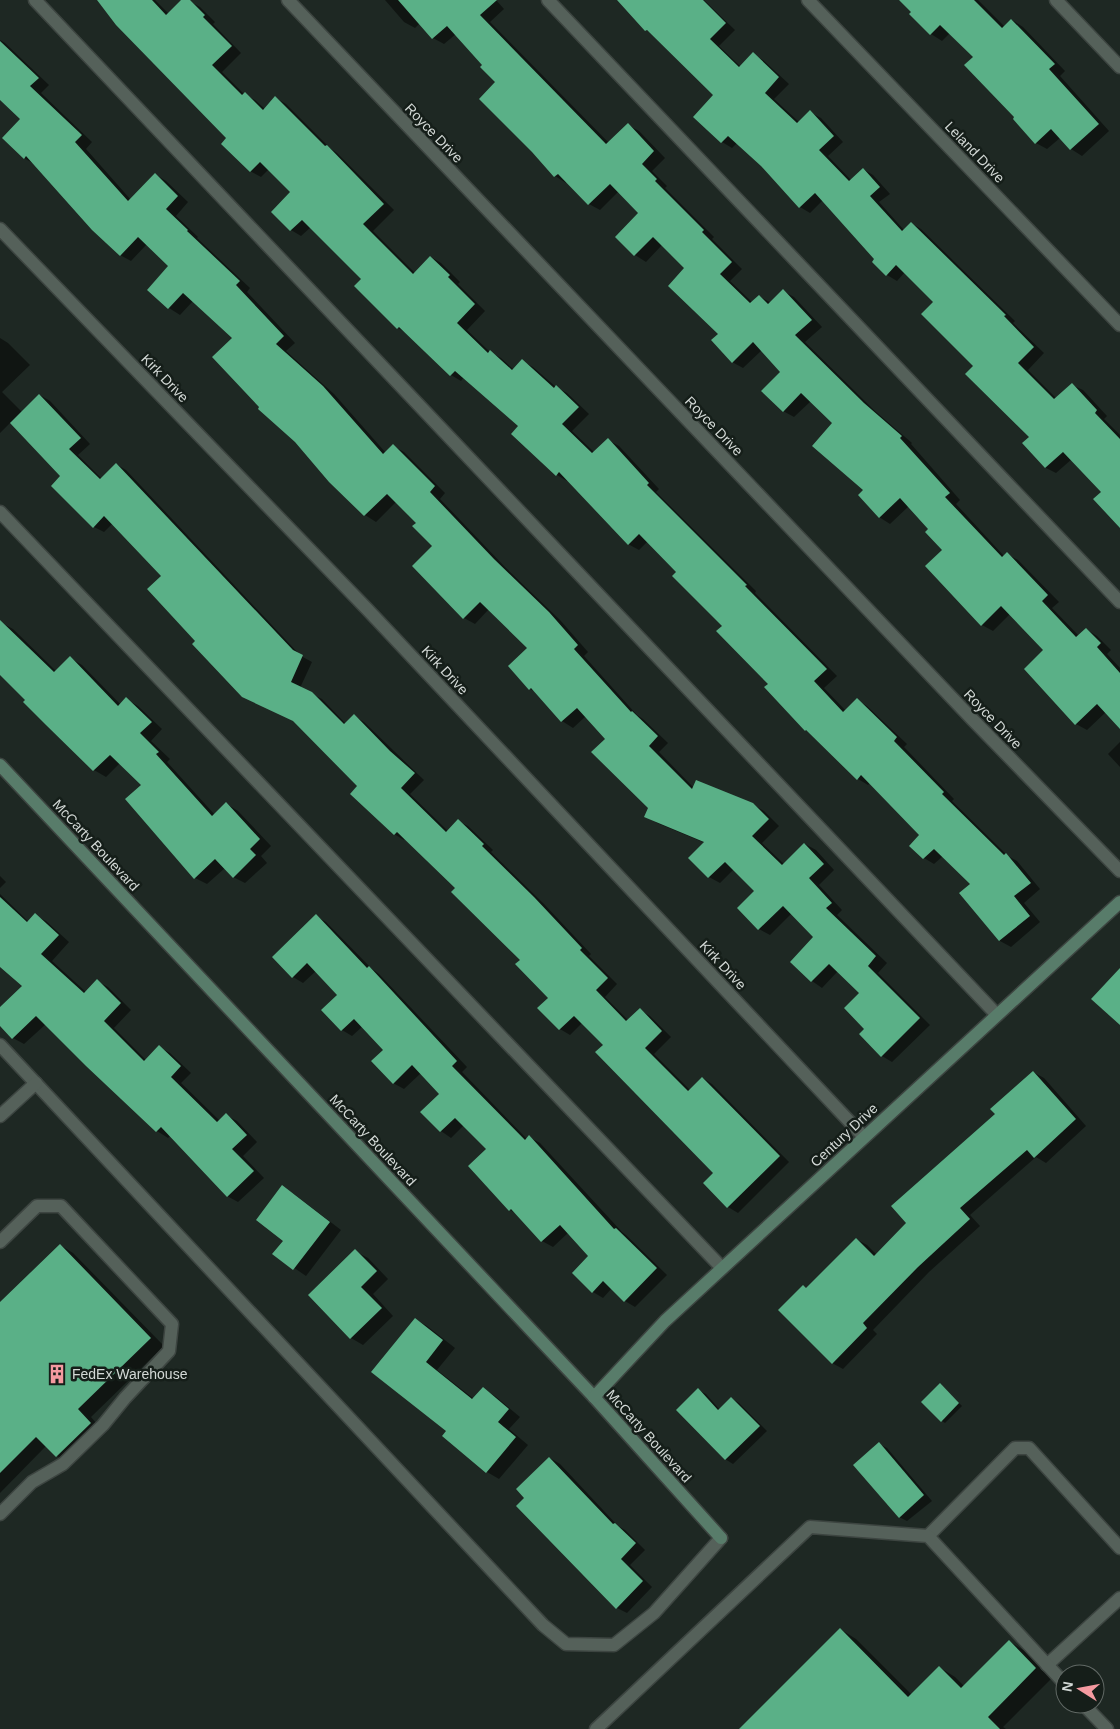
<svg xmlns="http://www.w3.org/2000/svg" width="1120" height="1729" viewBox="0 0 1120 1729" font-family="Arial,sans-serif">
<rect width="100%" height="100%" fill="#1e2823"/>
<g fill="#0007">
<path d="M98,0H155L169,14L189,1L200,7L215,22L213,24L241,53L222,72L244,94L255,100L265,109L276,98L286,104L330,148L337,153L394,210L373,231L415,273L431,257L441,263L460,282L458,284L485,311L467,330L490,352L501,358L514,370L522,361L533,367L556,387L567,393L589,414L572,431L595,453L608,440L619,446L659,489L656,492L756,591L755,593L837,676L824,688L846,711L857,700L867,706L907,744L904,747L954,799L952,801L1008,856L1017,861L1040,889L1024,903L1040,922L1011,947L1000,941L961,893L972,884L943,856L934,864L924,858L921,835L870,783L868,785L858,779L811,733L805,730L724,626L678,572L648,541L639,550L628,544L568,480L567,481L557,475L519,426L464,377L461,381L451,375L408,334L398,328L363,279L311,227L301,236L291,230L272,212L292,192L269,169L261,177L250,171L228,138Z"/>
<path d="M385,0H496L504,9L490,22L609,143L628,125L639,131L665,158L652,171L667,186L665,188L714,237L712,239L742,269L730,281L752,302L759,296L771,303L783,291L794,297L822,327L805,342L875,411L912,443L911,444L960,500L956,504L1004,556L1007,554L1018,560L1059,602L1052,608L1079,636L1086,629L1097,636L1111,650L1107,654L1120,668V727L1106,712L1087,730L1076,724L1045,650L1010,614L993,631L982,625L944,550L930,529L909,506L890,524L879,517L834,423L811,401L794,417L783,411L782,372L762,350L743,368L732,362L686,268L662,245L646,262L635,255L640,213L619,191L600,210L589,204L567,181L566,183L555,176L497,82L484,65L456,34L444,44L433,38L420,23L415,28L404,22Z"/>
<path d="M626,0H704L735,30L719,46L741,67L753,54L763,60L789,84L774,99L799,122L810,112L821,118L843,142L828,156L851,180L863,169L873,175L890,194L879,202L904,230L911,223L921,229L1015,321L1013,323L1044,353L1028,370L1057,399L1072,385L1083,390L1107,416L1104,419L1120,435V526L1102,492L1072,459L1056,473L1046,468L1023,443L1031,437L975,366L935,302L905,272L897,281L887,275L874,262L876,259L823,200L810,213L800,207L761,165L737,143L732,148L722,142L695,117L715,95L652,33L646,30Z"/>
<path d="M901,0H978L1005,27L1012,20L1023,27L1065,71L1060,76L1109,131L1082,156L1071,149L1060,138L1047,149L1036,143L1016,117L974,57L950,33L942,41L931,34L911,14L913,12Z"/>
<path d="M0,40L5,43L49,85L41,93L92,142L86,149L131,200L155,174L166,181L188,202L176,216L198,237L197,238L250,288L247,292L295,343L286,351L334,394L386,453L393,446L404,452L445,493L440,499L505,567L560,620L588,652L584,656L637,715L643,719L668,743L659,752L694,788L752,804L764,811L779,826L762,843L784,864L805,844L816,850L834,870L819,885L842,910L837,915L887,963L878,973L930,1025L892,1062L882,1056L866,1029L861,993L838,971L822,988L812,981L791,962L815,937L792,913L770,935L759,929L756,891L734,869L720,883L709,877L705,843L657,823L646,816L649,808L606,739L586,716L573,728L562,721L536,692L530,689L529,648L489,609L475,624L464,618L413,566L434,546L418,523L396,502L376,522L365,515L330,481L234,338L193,301L180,315L169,308L149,289L170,266L147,244L131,261L120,255L36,165L24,158L22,119L0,98Z"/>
<path d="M0,338L8,343L30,365L2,392L22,412L40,395L50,401L90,444L78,455L102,479L116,464L126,470L301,656L312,662L300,688L322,699L346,724L354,716L364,722L424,780L410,794L448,831L458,821L468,826L493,850L491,852L544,904L591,954L589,956L617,984L605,997L629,1021L640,1010L650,1016L671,1037L654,1054L691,1091L703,1078L712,1084L789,1162L738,1213L728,1207L715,1173L605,1045L583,1022L570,1035L560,1029L539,1008L549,998L522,960L457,888L405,839L404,840L394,834L359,786L295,722L197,641L163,576L113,523L104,532L94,527L62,476L11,422L0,433Z"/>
<path d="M2,623L13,629L56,671L70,658L82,665L121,705L126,699L138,706L162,729L151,741L170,759L167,762L215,815L227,804L238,811L271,846L261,856L267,863L245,883L233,877L225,868L207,884L195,878L143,785L120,763L106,777L94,770L47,724L27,700L0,673V624Z"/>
<path d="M1120,742V767L1108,754Z"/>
<path d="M0,876L6,882L0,888Z"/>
<path d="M0,894L29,922L35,915L46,921L69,942L52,961L86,992L97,981L108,987L131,1010L114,1028L146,1060L159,1047L170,1053L191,1073L181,1083L220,1121L226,1115L237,1121L257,1142L243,1156L264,1178L238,1202L227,1196L171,1135L168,1138L157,1131L46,1024L24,1044L13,1038L0,1024V1009L24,986L0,965Z"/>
<path d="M316,916L326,922L371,968L379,974L467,1067L462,1072L527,1139L529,1137L540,1143L622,1232L626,1235L667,1275L635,1307L625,1301L612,1288L603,1298L593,1292L590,1256L569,1232L553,1247L542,1241L518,1215L510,1210L487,1149L464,1125L451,1138L441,1131L422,1112L441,1094L421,1073L404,1089L393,1083L384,1050L363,1026L352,1036L342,1030L339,995L316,971L303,983L293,977L273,957Z"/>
<path d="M1033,1072L1044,1078L1086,1126L1046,1163L1036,1157L970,1215L980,1226L929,1272L873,1330L877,1334L843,1369L832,1363L807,1288L856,1239L867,1245L877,1255L908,1223Z"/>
<path d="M282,1187L294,1194L341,1230L306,1276L274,1254L284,1241Z"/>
<path d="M60,1245L73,1253L164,1346L91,1417L103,1431L70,1464L57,1456L46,1446L0,1493V1304Z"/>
<path d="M355,1251L368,1258L388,1279L373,1294L393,1316L363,1345L351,1338Z"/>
<path d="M415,1319L427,1326L455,1348L437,1370L474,1399L483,1389L495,1396L520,1417L509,1429L528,1445L499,1479L487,1472L444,1436L448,1431L373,1372Z"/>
<path d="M943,1387L962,1406L945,1423L942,1421Z"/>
<path d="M698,1390L706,1394L720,1410L731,1398L739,1403L767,1431L733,1464L725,1459Z"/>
<path d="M879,1444L887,1448L932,1501L907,1521L899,1517Z"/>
<path d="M550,1458L560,1464L618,1526L625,1530L645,1550L630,1565L652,1587L627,1613L617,1608L526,1498Z"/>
<path d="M840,1629L856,1639L912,1695L939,1667L955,1677L964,1686L1009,1641L1025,1651L1052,1678L1003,1727L1006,1729H740Z"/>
</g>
<g fill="#5ab087">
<path d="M97,0H152L166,15L181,0H190L205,15L203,17L232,46L212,65L242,95L245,92L263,110L275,96L325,146L327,145L384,204L363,224L413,274L430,256L450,275L448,277L475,304L457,323L488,353L490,350L512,370L522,359L554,388L556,385L579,407L562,424L592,453L608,438L649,483L647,485L747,585L745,586L827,669L814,681L843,712L857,698L897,737L894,741L944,792L942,794L1004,855L1006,853L1031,883L1014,896L1030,916L999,941L959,893L970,884L934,849L923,859L909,846L919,835L861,775L857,780L806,730L805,731L764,687L768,684L716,631L722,626L672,576L676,572L639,534L628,545L559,472L556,476L511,434L518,426L455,371L450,376L399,327L397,329L354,286L361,279L302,220L290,231L271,212L290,192L260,162L250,172L221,144L226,138L116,25Z"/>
<path d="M398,0H497L480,15L606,144L628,123L654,151L642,164L657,179L655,181L704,230L702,232L732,262L720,274L750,303L759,295L768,304L783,289L812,320L795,335L864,403L902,436L900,438L950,493L945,497L1002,557L1007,552L1048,595L1042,601L1076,637L1086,628L1101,643L1097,647L1120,673V729L1097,704L1075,725L1024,669L1043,650L1001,606L981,626L925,566L942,550L925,532L928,529L900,498L879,518L858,495L863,490L812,446L832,423L801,393L783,412L761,391L780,372L753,342L732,363L711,340L718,334L668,286L684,268L653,237L634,256L615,237L638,213L610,184L588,205L558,174L554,177L532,152L479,99L495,82L480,67L482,65L447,26L432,39Z"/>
<path d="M617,0H703L726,23L710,39L739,67L753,52L779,77L765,93L797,123L810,110L834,136L819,150L849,181L863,168L880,187L870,196L902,231L911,222L1006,315L1004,316L1034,347L1018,363L1054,399L1072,383L1097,410L1095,413L1120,439V528L1093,499L1101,492L1063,452L1045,468L1022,443L1029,437L965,374L973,366L921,314L933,302L896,265L886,276L872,262L874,259L815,193L799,208L761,166L728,136L721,143L693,117L713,95L647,30L645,31Z"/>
<path d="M899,0H974L1002,28L1011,19L1055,64L1049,69L1099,124L1070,150L1051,129L1035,144L1013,119L1014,117L964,65L973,57L940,25L930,35L909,14L911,12Z"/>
<path d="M0,41L39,78L30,86L82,135L75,142L128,201L155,173L178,196L166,209L188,230L187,231L240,281L236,285L284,336L276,344L323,386L383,454L393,444L435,486L430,492L494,559L549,612L578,645L574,649L631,712L632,711L658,736L649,746L692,789L696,780L753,803L769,819L752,836L782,865L804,843L824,864L809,878L832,903L826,908L876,956L868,966L920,1018L881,1057L859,1034L864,1029L844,1008L859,993L829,964L811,982L790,962L813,937L783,906L758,930L737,908L754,891L725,862L708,878L688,858L704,842L644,817L648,808L591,752L605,739L577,708L561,722L531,688L529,690L508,666L527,648L480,602L463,619L412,566L432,546L412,526L416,523L387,494L364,516L329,482L295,442L258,409L259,407L212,357L232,338L183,293L168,309L147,290L168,266L138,237L120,256L92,230L26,156L24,159L2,138L20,119L0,100Z"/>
<path d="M39,394L81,438L69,449L100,479L116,463L293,650L303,655L291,682L312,692L344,724L354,714L390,751L415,773L401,788L446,832L458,819L484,844L482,846L534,897L582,948L580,950L608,978L596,990L626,1021L640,1008L662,1031L645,1048L688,1091L702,1077L780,1156L727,1208L703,1183L713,1173L595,1052L603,1045L574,1016L559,1030L537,1008L548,998L515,964L520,960L451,892L455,888L397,832L394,835L350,794L357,786L293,721L242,697L192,644L195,641L147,589L161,576L104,516L93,528L51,486L60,476L10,423Z"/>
<path d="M0,620L54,672L70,656L118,706L126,697L152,722L140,733L159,752L156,754L212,816L226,802L260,839L250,849L256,855L233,878L215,859L194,879L125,799L141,785L110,755L93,771L46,725L23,702L25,700L0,675Z"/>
<path d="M0,897L27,922L35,913L59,935L41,954L84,993L97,979L121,1003L104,1021L144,1061L159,1045L181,1066L171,1077L217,1122L226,1113L247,1135L232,1149L254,1171L227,1197L161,1127L156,1132L86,1066L36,1016L12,1039L0,1026V1007L22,986L0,967Z"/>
<path d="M316,914L367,968L369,966L457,1061L452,1066L525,1140L529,1135L614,1229L616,1228L657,1268L624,1302L603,1281L592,1293L572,1273L588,1256L560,1225L541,1242L511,1209L509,1211L468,1166L486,1149L455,1118L440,1132L420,1112L439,1094L412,1065L393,1084L371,1061L383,1050L354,1019L341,1031L321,1010L337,995L307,963L292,978L272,957Z"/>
<path d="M1120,968V1025L1091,999Z"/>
<path d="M1033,1071L1076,1119L1034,1158L1027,1150L960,1208L970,1219L918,1267L863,1323L867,1328L832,1364L778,1310L803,1285L806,1288L856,1238L874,1256L906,1223L891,1206L995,1114L990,1109Z"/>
<path d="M282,1185L330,1222L293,1270L272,1254L283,1241L256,1220Z"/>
<path d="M60,1244L151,1338L78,1409L91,1423L56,1457L36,1437L0,1473V1302Z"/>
<path d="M355,1249L377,1271L361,1287L382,1308L350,1339L308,1295Z"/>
<path d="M415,1318L443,1340L426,1362L472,1399L483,1387L509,1409L498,1422L516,1437L486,1473L442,1436L446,1431L371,1372Z"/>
<path d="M940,1383L959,1403L941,1422L921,1402Z"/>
<path d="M698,1388L718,1410L731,1397L760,1426L725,1460L676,1410Z"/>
<path d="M879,1442L924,1495L899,1518L853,1465Z"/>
<path d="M549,1457L613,1524L615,1523L636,1543L621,1559L643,1581L616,1609L516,1506L524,1498L516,1489Z"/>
<path d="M840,1628L908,1697L939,1666L961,1688L1009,1640L1036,1668L988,1717L1000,1729H739Z"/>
</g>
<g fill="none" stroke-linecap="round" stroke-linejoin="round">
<defs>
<g id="service">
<path d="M35,0L997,1015"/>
<path d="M548,0L1120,602"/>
<path d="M1056,0L1120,67"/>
<path d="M0,512L722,1268"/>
<path d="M0,1045L543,1625L566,1644L614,1645L654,1613L721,1538"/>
<path d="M0,1116L36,1083"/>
<path d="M0,1242L37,1206H61L172,1324L169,1351L125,1398L103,1425L63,1464L32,1482L0,1514"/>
<path d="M928,1536L1015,1448H1029L1120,1548"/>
<path d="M1047,1665L1120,1598"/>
<path d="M1083,1704L1107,1729"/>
<path d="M596,1729L810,1527L928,1536L1065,1684"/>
</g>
<g id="minor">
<path d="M288,0L973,720L1120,871"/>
<path d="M808,0L1120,325"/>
<path d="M0,229L367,609L864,1137"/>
</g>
<g id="secondary">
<path d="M0,765L594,1397L721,1538"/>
<path d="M594,1397L665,1321L1120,902"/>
</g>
</defs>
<use href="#service" stroke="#3d4541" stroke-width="15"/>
<use href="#minor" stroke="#3d4541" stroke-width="15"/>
<use href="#secondary" stroke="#3d4541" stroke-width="15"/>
<use href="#service" stroke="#55615a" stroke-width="12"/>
<use href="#minor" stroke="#55615a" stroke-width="12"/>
<use href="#secondary" stroke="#587c6a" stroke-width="12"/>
</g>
<defs>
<symbol id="building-bare" viewBox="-9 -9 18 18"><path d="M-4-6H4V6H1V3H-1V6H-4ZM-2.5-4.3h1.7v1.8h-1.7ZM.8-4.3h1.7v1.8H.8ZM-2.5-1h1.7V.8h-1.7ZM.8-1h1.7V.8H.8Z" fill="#f49aa0" stroke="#151e19" stroke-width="2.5" paint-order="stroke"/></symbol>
</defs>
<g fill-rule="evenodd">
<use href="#building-bare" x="43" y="1360" width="28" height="28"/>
</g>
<g text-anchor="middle" stroke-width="5" stroke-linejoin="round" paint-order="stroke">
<g font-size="14" fill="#d3d9d6" stroke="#151e19">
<text transform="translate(434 133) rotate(46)" y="5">Royce Drive</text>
<text transform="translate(975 152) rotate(46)" y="5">Leland Drive</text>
<text transform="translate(165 378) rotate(46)" y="5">Kirk Drive</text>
<text transform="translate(714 426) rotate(46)" y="5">Royce Drive</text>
<text transform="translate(445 670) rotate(47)" y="5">Kirk Drive</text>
<text transform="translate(993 719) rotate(46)" y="5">Royce Drive</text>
<text transform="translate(96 845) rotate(47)" y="5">McCarty Boulevard</text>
<text transform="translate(723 965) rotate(47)" y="5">Kirk Drive</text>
<text transform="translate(844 1135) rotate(-43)" y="5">Century Drive</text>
<text transform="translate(373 1140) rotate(47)" y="5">McCarty Boulevard</text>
<text transform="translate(649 1436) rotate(48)" y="5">McCarty Boulevard</text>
</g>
<g font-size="14" fill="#d3d9d6" stroke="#151e19" text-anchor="start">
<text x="72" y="1379">FedEx Warehouse</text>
</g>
</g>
<g transform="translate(1080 1689) rotate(281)"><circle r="24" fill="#151e19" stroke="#616965"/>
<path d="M0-4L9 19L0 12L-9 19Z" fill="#f49aa0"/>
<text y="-8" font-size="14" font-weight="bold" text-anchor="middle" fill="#d3d9d6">N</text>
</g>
</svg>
